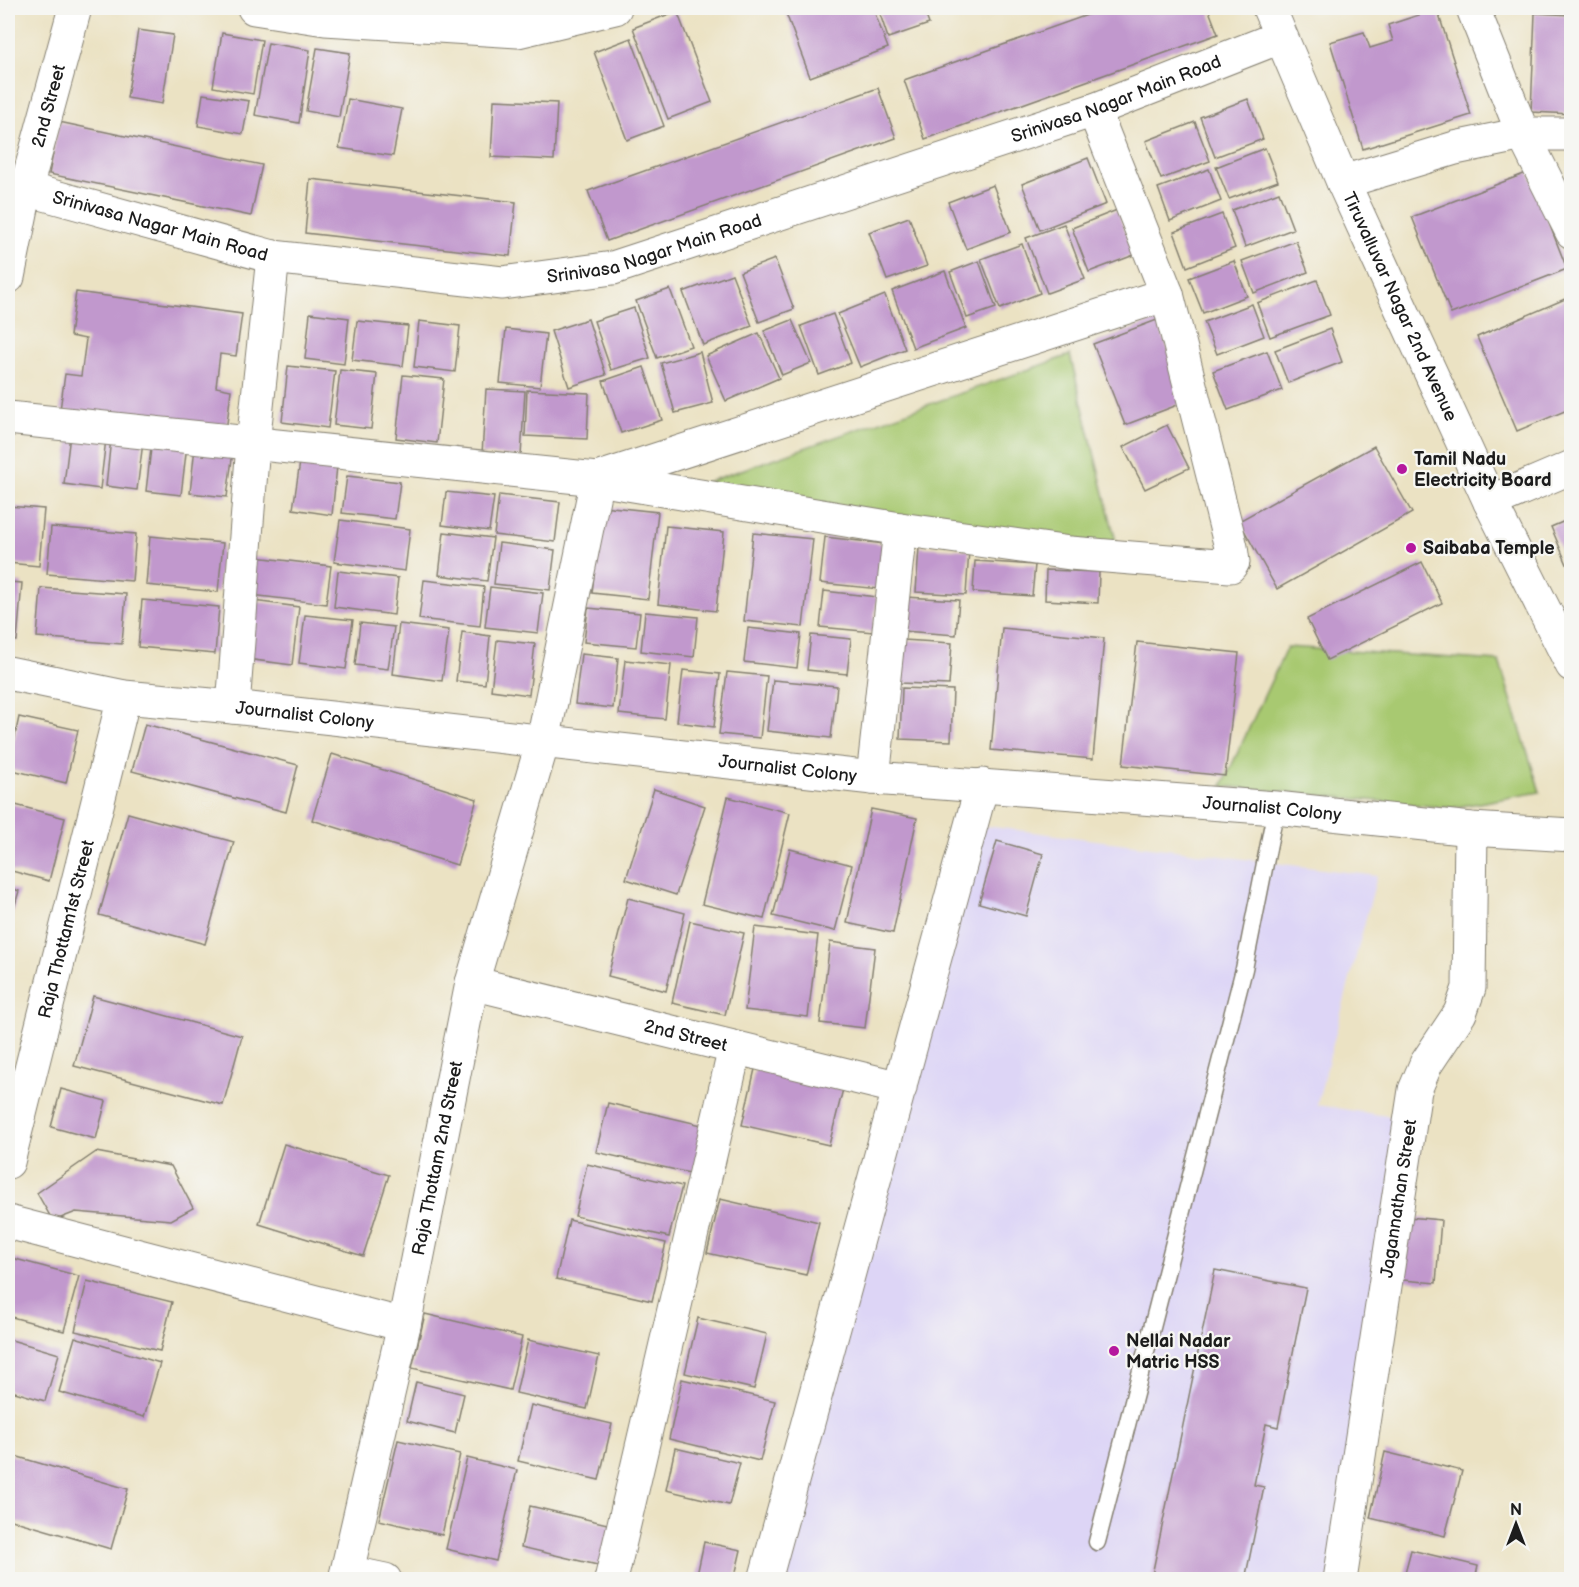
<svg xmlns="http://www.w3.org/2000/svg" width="1579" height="1587" viewBox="0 0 1579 1587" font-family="'Balsamiq Sans',sans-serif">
<rect width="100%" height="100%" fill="#f6f6f2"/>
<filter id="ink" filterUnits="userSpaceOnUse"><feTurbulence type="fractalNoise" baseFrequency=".0167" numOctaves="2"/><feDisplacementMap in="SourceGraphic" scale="12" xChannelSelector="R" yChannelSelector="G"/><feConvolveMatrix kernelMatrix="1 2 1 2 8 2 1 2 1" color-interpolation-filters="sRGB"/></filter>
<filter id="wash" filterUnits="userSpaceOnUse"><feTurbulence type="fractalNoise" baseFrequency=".008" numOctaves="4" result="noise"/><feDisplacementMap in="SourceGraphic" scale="24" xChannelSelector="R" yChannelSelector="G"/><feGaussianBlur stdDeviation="1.35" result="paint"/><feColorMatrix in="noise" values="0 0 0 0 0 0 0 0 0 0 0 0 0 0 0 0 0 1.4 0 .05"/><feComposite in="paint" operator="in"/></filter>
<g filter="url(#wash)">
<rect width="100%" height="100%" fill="#ebe2c3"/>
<path fill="#ddd5f6" d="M977,825L1377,876L1317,1105L1425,1122L1347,1579L784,1580Z"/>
<g fill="#a8c971" stroke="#627246" stroke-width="1.5">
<path d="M1070,355L1117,546L687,489Z"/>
<path d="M1287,647L1499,661L1540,792L1451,808L1222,786Z"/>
</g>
<g id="blocks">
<g fill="#c198cd">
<path d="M784,8H873L888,48L810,77Z"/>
<path d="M878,8H923L929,24L888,38Z"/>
<path d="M1107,8H1208L1218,34L925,139L904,80Z"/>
<path d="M1437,9L1471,115L1363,149L1330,42L1364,32L1370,48L1393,41L1388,25Z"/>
<path d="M677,11L712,102L668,119L633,28Z"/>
<path d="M1535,13L1572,15V114L1531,112Z"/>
<path d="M138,30L173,35L162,104L127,98Z"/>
<path d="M8,33L13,34L8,52Z"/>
<path d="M222,33L262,40L253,94L213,87Z"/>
<path d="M631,38L664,126L627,140L594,52Z"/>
<path d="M268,43L310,50L299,123L255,115Z"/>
<path d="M317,48L350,53L339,117L306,111Z"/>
<path d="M878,88L896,138L607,241L588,191Z"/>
<path d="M203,94L249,101L243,134L198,126Z"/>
<path d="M348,99L402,109L393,156L339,148Z"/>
<path d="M1248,99L1263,139L1215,157L1200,117Z"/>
<path d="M494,100L557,103L554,160L491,157Z"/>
<path d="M59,122L262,165L251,216L49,174Z"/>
<path d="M1195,122L1210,161L1161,179L1146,141Z"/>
<path d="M1265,148L1278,181L1229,199L1216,167Z"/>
<path d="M1088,158L1106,204L1040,230L1022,184Z"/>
<path d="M1209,169L1221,201L1170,221L1158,188Z"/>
<path d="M1529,172L1567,269L1451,314L1412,217Z"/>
<path d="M310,179L516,202L510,256L305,233Z"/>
<path d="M993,185L1011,232L966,249L948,202Z"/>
<path d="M1279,192L1293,229L1245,247L1232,210Z"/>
<path d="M1117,210L1134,255L1089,272L1072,228Z"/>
<path d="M1222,214L1235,248L1187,267L1174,232Z"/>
<path d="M909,217L927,266L887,280L869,232Z"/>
<path d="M1064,224L1085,279L1047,293L1026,238Z"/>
<path d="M1296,241L1308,272L1254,293L1242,261Z"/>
<path d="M1022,244L1040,293L1000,309L981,259Z"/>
<path d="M775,259L794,309L759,322L740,272Z"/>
<path d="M979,261L996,308L967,318L950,272Z"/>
<path d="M1234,261L1247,296L1203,313L1189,278Z"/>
<path d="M945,271L966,328L913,348L892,291Z"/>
<path d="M732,274L752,326L703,345L683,292Z"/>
<path d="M1317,280L1330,315L1270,337L1257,303Z"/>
<path d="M670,289L691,346L657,358L636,301Z"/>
<path d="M76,292L242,314L236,356L220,354L216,387L231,390L226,432L60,410L65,374L81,376L86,339L70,336Z"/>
<path d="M885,295L905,349L860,367L838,314Z"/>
<path d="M1572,296V408L1517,431L1477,337Z"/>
<path d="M1252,304L1264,336L1217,354L1204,322Z"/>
<path d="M634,308L650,358L611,370L594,321Z"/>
<path d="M310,313L349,318L344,364L305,359Z"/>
<path d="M833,314L851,363L819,375L801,326Z"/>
<path d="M588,319L606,375L569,387L551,331Z"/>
<path d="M792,320L811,363L782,375L764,331Z"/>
<path d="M1157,320L1188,401L1125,425L1093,344Z"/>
<path d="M357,321L408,326L403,366L352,360Z"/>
<path d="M419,321L460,326L455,372L414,367Z"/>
<path d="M506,329L546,334L540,387L500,383Z"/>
<path d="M1330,329L1342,362L1288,383L1275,350Z"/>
<path d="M759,333L779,378L726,401L706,356Z"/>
<path d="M1267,351L1282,390L1228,410L1213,371Z"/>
<path d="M700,352L713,403L675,413L661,363Z"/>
<path d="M288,366L335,371L328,428L282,422Z"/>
<path d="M644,367L662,420L621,433L603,381Z"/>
<path d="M340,370L377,374L371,429L334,425Z"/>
<path d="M403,375L444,379L437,443L396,438Z"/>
<path d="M486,389L525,391L521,456L482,454Z"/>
<path d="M527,390L589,393L587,439L525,436Z"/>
<path d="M1167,425L1189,468L1145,489L1123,447Z"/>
<path d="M70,435L106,439L100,489L64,484Z"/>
<path d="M111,438L143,442L137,490L106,486Z"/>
<path d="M152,440L187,445L181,495L146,491Z"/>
<path d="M1374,446L1412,513L1277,589L1239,521Z"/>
<path d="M195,447L233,451L227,497L190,493Z"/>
<path d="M300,462L337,466L332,515L293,509Z"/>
<path d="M347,476L400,482L395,519L342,513Z"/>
<path d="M446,492L494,497L489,531L442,525Z"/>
<path d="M499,495L560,502L555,542L494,535Z"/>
<path d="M8,506L44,509L39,566L8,563Z"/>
<path d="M602,506L658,512L648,599L592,593Z"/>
<path d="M1572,518V568L1569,569L1551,527Z"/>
<path d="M340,520L410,529L405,571L334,562Z"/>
<path d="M666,526L724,532L716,611L658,604Z"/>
<path d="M51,527L136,534L132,581L47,574Z"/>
<path d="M444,532L493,538L487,581L439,575Z"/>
<path d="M753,533L813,539L803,627L744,621Z"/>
<path d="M150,536L223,543L218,592L146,585Z"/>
<path d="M825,537L885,544L880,589L820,583Z"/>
<path d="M499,543L555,550L550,590L494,584Z"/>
<path d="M919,547L969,550L966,595L916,592Z"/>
<path d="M247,556L331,566L326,604L242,594Z"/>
<path d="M975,561L1035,565L1032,596L973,592Z"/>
<path d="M1422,562L1442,603L1327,660L1307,619Z"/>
<path d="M1046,570L1099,572L1098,603L1045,600Z"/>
<path d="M338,571L398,578L394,615L334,607Z"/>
<path d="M424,580L484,587L480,626L419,619Z"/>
<path d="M8,582L22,583L17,641L8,640Z"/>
<path d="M490,587L543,593L538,633L485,627Z"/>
<path d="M41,588L126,594L122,644L37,637Z"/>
<path d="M824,591L877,597L873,632L820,627Z"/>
<path d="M905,597L959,600L956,635L903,631Z"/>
<path d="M142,600L219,607L215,654L138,647Z"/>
<path d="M253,601L299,607L292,665L246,659Z"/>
<path d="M588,608L640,613L636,647L584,642Z"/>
<path d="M645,612L698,617L694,657L641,651Z"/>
<path d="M305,615L353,620L346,669L299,663Z"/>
<path d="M360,623L394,627L388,669L355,665Z"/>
<path d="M399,624L449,630L442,681L393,674Z"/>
<path d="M748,628L801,634L797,668L744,662Z"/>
<path d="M1002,628L1104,638L1093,759L991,750Z"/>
<path d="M462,632L490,636L485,684L456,681Z"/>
<path d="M811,635L851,639L847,674L807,670Z"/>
<path d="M497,640L535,644L529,695L491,690Z"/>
<path d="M903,640L952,643L949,685L900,683Z"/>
<path d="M1137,642L1239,653L1225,776L1123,765Z"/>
<path d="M581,654L618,658L613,708L575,704Z"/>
<path d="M625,660L671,665L665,719L619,714Z"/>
<path d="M683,670L720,674L714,727L677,722Z"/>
<path d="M727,672L767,676L760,738L719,734Z"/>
<path d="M773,680L837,686L831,738L767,731Z"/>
<path d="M902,688L953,690L951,741L900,739Z"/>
<path d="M19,717L78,730L66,783L8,769Z"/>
<path d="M145,724L298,765L286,812L132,771Z"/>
<path d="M332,754L477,799L457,865L312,820Z"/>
<path d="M654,789L705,806L676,895L626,879Z"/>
<path d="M728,797L790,813L764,919L702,904Z"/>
<path d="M8,803L65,818L49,881L8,870Z"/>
<path d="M871,809L917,818L893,933L847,923Z"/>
<path d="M128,813L234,842L205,944L99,915Z"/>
<path d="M997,841L1043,854L1026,916L979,903Z"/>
<path d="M790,849L852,865L835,931L773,916Z"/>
<path d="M8,887L19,891L8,929Z"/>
<path d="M628,898L685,913L666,991L608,976Z"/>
<path d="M690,921L744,933L725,1015L672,1003Z"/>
<path d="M755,927L818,935L808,1017L745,1010Z"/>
<path d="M830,942L875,948L865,1028L820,1023Z"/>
<path d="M93,996L242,1036L223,1105L74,1066Z"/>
<path d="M755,1069L843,1089L829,1145L742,1125Z"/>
<path d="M61,1089L106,1101L96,1139L51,1127Z"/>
<path d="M608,1103L706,1126L694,1174L596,1152Z"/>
<path d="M284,1144L389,1175L363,1256L259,1224Z"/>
<path d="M96,1152L171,1166L193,1208L171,1220L76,1212L53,1221L37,1193Z"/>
<path d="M587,1164L682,1186L669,1237L575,1216Z"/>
<path d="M720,1199L819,1222L806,1275L707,1253Z"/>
<path d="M1397,1216L1441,1220L1436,1283L1392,1279Z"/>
<path d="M569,1220L666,1243L652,1301L556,1279Z"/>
<path d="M8,1257L79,1276L64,1331L8,1316Z"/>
<path d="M1215,1270L1306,1288L1278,1427L1266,1424L1254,1485L1264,1487L1245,1580H1151Z"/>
<path d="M87,1281L172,1302L160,1351L75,1331Z"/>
<path d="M425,1314L522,1337L510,1390L412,1368Z"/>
<path d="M698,1318L767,1334L754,1389L685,1373Z"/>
<path d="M75,1337L160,1363L144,1417L59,1392Z"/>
<path d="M8,1339L59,1354L45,1401L8,1390Z"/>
<path d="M528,1340L599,1356L587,1409L516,1393Z"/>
<path d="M682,1379L775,1401L760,1461L669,1439Z"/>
<path d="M416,1382L464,1394L455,1433L407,1421Z"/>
<path d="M531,1405L612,1424L599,1480L518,1461Z"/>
<path d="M398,1440L460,1454L442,1535L379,1520Z"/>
<path d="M675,1448L740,1463L729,1505L666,1490Z"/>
<path d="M1385,1452L1462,1471L1445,1536L1370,1518Z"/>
<path d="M8,1454L128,1489L111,1549L8,1519Z"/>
<path d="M467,1458L517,1470L496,1561L446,1549Z"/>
<path d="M530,1506L616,1526L606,1567L521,1547Z"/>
<path d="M704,1542L741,1550L734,1580H696Z"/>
<path d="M1411,1550L1478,1566L1475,1580H1403Z"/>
</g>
</g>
</g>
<g filter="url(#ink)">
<use href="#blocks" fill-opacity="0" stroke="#847f70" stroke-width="1.5"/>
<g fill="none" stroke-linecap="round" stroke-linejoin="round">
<defs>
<path id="lane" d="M1097,1542L1244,969L1276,808"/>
<g id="street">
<path d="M254,8L325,19L518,31L615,8"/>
<path d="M1474,11L1523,134L1572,232"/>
<path d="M1343,182L1455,148L1523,134H1572"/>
<path id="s1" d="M8,184L273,257L502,283L613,268L1094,110L1280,37"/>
<path id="s2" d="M8,277L26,188L75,8"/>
<path d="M8,418L597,479L900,529L1070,553L1230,566L1233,562L1231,547L1167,294L1094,110"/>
<path d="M1490,502L1572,467"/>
<path id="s3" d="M8,673L124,697L233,707L873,778L1276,808L1471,829L1572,835"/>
<path d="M233,707L253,444L273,257"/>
<path d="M873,778L900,529"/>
<path id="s4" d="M472,983L900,1088"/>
<path id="s5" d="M8,1162L124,697"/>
<path d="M8,1222L404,1325"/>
<path d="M347,1572L385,1580"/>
<path id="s6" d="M345,1580L404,1325L472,983L543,741L597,479L1167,294"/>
<path d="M611,1580L735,1048"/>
<path d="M765,1580L982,785"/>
<path id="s7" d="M1340,1580L1415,1090L1426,1064L1460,1013L1469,988L1471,829"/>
</g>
<g id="secondary">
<path id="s8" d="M1269,8L1343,182L1490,502L1572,665"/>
</g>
</defs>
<use href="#lane" stroke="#847f70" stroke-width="19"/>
<use href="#street" stroke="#847f70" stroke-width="35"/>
<use href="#secondary" stroke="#847f70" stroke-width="35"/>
<use href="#lane" stroke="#fff" stroke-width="16"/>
<use href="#street" stroke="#fff" stroke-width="33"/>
<use href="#secondary" stroke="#fff" stroke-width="33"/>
</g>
</g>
<g fill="#b5179e" stroke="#f6f6f2" stroke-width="2">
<circle cx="1402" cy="469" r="6"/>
<circle cx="1411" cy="548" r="6"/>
<circle cx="1114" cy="1351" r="6"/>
</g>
<g text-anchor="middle" stroke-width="4.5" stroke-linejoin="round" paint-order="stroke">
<g font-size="18" fill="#1c1c1c" stroke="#f6f6f2">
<text dy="6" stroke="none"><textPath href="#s1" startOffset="1148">Srinivasa Nagar Main Road</textPath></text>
<text dy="6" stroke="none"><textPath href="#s2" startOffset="176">2nd Street</textPath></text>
<text dy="6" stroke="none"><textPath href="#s1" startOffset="158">Srinivasa Nagar Main Road</textPath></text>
<text dy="6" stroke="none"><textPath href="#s1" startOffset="662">Srinivasa Nagar Main Road</textPath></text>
<text dy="6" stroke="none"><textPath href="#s8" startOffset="326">Tiruvalluvar Nagar 2nd Avenue</textPath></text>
<text dy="6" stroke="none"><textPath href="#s3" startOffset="300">Journalist Colony</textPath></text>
<text dy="6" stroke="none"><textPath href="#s3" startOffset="786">Journalist Colony</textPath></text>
<text dy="6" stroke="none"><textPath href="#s3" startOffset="1272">Journalist Colony</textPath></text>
<text dy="6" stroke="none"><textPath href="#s5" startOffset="240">Raja Thottam1st Street</textPath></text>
<text dy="6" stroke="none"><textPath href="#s4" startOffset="220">2nd Street</textPath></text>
<text dy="6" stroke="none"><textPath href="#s6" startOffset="432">Raja Thottam 2nd Street</textPath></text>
<text dy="6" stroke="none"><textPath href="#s7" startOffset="386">Jagannathan Street</textPath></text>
</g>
<g font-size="18" font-weight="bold" fill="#1c1c1c" stroke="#f6f6f2" text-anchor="start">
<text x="1414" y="465">Tamil Nadu<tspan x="1414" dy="21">Electricity Board</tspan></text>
<text x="1423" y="554">Saibaba Temple</text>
<text x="1126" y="1347">Nellai Nadar<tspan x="1126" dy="21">Matric HSS</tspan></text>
</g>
</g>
<rect width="1579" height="1587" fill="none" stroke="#f6f6f2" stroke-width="30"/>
<g transform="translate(1516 1524)" stroke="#f6f6f2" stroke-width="4.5" paint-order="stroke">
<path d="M0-4.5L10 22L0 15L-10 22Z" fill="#1c1c1c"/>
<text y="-9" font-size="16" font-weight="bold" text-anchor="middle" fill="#1c1c1c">N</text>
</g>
</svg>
